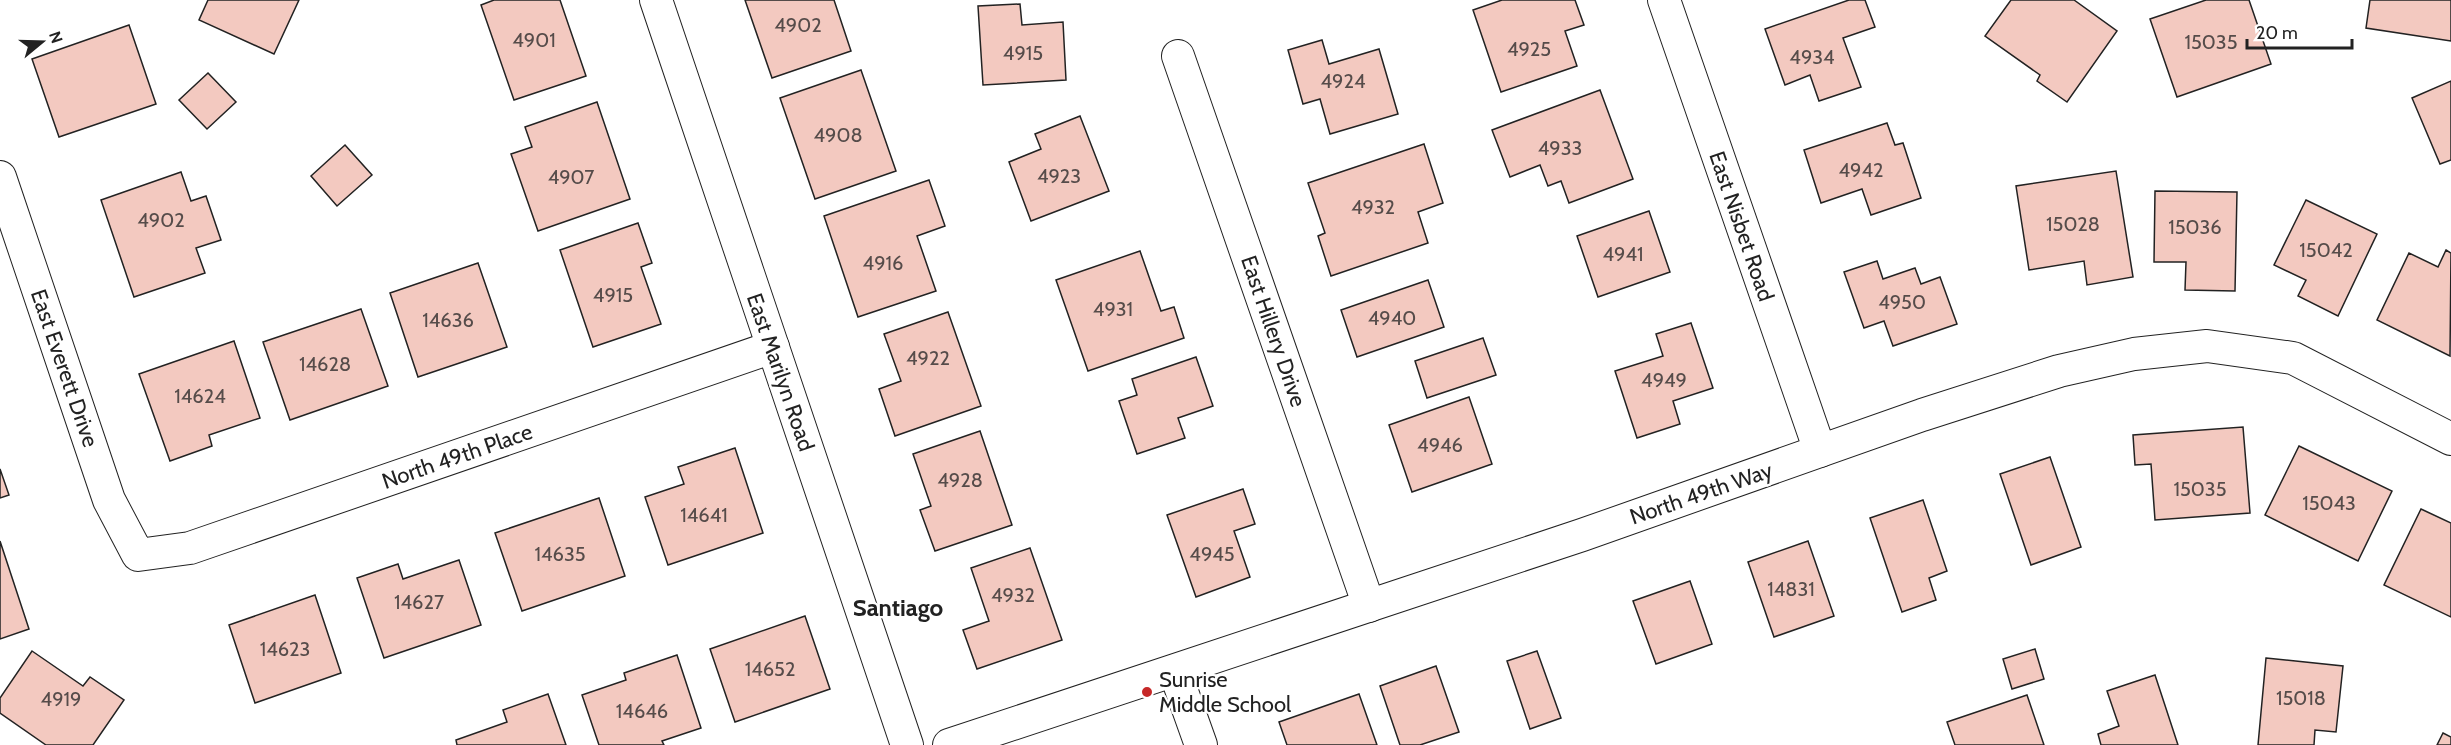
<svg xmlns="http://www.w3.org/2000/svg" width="2451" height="745" viewBox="0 0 2451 745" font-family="Cabin,sans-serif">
<rect width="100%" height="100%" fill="#fff"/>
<g fill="#f3c9c0" stroke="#222" stroke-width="1.5">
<path d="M208,0H299L274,54L199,20Z"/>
<path d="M494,0H560L586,76L514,100L481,5Z"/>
<path d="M745,0H834L851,51L772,78Z"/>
<path d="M1502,0H1575L1584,25L1565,31L1577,66L1501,92L1473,10Z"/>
<path d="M1849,0H1865L1875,27L1843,38L1861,87L1819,101L1810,75L1785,85L1765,29Z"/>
<path d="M2011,0H2074L2117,31L2067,102L2037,81L2040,75L1985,36Z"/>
<path d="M2206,0H2249L2271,64L2177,97L2150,19Z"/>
<path d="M2370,0H2451V41L2366,28Z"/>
<path d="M1020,4L1022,25L1063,22L1066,80L983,85L978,6Z"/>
<path d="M129,25L156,104L59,137L32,59Z"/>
<path d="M1322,40L1329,64L1379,49L1398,114L1330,134L1320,99L1303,104L1288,50Z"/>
<path d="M861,70L896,171L815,199L780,98Z"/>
<path d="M208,73L236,102L207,129L179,100Z"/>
<path d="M2451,81V160L2440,164L2412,98Z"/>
<path d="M1600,90L1633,179L1569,203L1561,181L1548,186L1540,165L1510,177L1492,130Z"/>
<path d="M597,102L630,199L538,231L511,154L532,147L525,127Z"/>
<path d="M1080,116L1109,191L1031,221L1009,162L1041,149L1035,134Z"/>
<path d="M1887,123L1895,145L1903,143L1921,198L1871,215L1862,189L1821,203L1804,150Z"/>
<path d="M1424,144L1443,203L1418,212L1428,243L1331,276L1318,236L1325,233L1308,183Z"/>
<path d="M345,145L372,175L337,206L311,176Z"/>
<path d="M2116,171L2133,277L2087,285L2084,261L2029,270L2016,186Z"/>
<path d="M181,172L191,201L206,196L221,240L196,248L205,273L134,297L101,200Z"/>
<path d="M929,180L945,226L917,236L936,291L858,317L824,216Z"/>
<path d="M2155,191L2237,192L2235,291L2185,290L2186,262H2154Z"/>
<path d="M2306,200L2377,234L2338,316L2298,296L2306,280L2274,265Z"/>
<path d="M1649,211L1670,272L1598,297L1577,236Z"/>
<path d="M638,223L652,263L641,267L661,324L593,347L560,250Z"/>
<path d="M2446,250L2451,253L2450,356L2377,320L2409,253L2438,267Z"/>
<path d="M1140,251L1161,311L1174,307L1184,338L1088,371L1056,280Z"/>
<path d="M1877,261L1883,279L1915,268L1921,284L1940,277L1957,324L1893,346L1884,321L1864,328L1844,272Z"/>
<path d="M478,263L507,347L418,377L390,293Z"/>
<path d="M1428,280L1444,327L1357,357L1341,310Z"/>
<path d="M361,309L388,386L290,420L263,342Z"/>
<path d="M948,312L981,406L895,436L879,389L901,381L884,334Z"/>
<path d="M1691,323L1713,388L1673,401L1680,424L1637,438L1615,371L1663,356L1656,334Z"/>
<path d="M1483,338L1496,375L1427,398L1415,361Z"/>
<path d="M234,341L260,418L209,435L212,446L170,461L139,374Z"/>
<path d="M1196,357L1213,406L1178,418L1185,438L1137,454L1119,401L1137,395L1132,379Z"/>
<path d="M1469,397L1492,464L1412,492L1389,425Z"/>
<path d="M2243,427L2250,513L2155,520L2151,464L2135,465L2133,435Z"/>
<path d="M980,431L1012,525L935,551L920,510L931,506L913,454Z"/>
<path d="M2299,446L2392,491L2358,561L2265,515Z"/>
<path d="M735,448L763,533L668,565L645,497L684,484L678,467Z"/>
<path d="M2050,457L2081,547L2031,565L2000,474Z"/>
<path d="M0,469L9,495L0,498Z"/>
<path d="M1243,489L1255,524L1234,531L1250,577L1196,597L1167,515Z"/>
<path d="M599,498L625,576L522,611L495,533Z"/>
<path d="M1923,500L1947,571L1929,578L1936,600L1902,612L1870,518Z"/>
<path d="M2421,509L2451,523V617L2384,585Z"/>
<path d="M0,541L29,629L0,639Z"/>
<path d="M1808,541L1834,616L1774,637L1748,562Z"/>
<path d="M1030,548L1062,640L977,669L963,630L989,621L971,568Z"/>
<path d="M459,560L481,625L384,658L357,578L398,564L403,579Z"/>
<path d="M1690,581L1712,644L1656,664L1633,601Z"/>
<path d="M315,595L341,673L255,703L229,625Z"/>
<path d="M805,616L830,689L735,722L710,649Z"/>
<path d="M2035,649L2044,679L2012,689L2003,659Z"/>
<path d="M32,651L83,686L90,677L124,700L93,745H46L0,713V698Z"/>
<path d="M1537,651L1561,718L1530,729L1507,661Z"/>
<path d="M677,655L701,728L662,741L664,745H599L582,695L626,680L624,673Z"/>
<path d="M2266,658L2343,666L2336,732L2315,730L2314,745H2258Z"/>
<path d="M1436,666L1459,732L1420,745H1400L1380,686Z"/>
<path d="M2155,675L2178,745H2101L2098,734L2119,726L2107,691Z"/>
<path d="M548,694L566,745H457L456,740L507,722L503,710Z"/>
<path d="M1359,694L1377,745H1287L1279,722Z"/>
<path d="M2027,695L2044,745H1955L1947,722Z"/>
<path d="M2443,733L2451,737V745H2437Z"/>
</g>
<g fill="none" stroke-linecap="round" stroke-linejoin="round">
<defs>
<g id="street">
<path d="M656,0L907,745"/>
<path d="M1664,0L1820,451"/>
<path d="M1178,56L1369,606"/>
<path d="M0,177L109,500L138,555L190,548L773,347"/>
<path d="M1175,672L1201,745"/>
<path d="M949,745L1582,535L1922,415L2059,371L2134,354L2207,346L2293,358L2451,439"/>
</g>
</defs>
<use href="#street" stroke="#222" stroke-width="34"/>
<use href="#street" stroke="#fff" stroke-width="32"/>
</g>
<circle fill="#c62828" stroke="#fff" stroke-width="2" cx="1147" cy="692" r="6"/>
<g text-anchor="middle" stroke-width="4.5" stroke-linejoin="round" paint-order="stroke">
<g font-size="20" fill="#564c4a">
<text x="798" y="32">4902</text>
<text x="534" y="47">4901</text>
<text x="2211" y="49">15035</text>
<text x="1529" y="56">4925</text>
<text x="1023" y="60">4915</text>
<text x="1812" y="64">4934</text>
<text x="1343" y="88">4924</text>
<text x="838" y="142">4908</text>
<text x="1560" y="155">4933</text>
<text x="1861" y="177">4942</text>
<text x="1059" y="183">4923</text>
<text x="571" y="184">4907</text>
<text x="1373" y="214">4932</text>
<text x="161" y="227">4902</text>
<text x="2073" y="231">15028</text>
<text x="2195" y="234">15036</text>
<text x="2326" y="257">15042</text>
<text x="1623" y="261">4941</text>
<text x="883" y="270">4916</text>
<text x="613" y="302">4915</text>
<text x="1902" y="309">4950</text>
<text x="1113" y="316">4931</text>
<text x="1392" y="325">4940</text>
<text x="448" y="327">14636</text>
<text x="928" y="365">4922</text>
<text x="325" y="371">14628</text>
<text x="1664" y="387">4949</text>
<text x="200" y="403">14624</text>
<text x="1440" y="452">4946</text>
<text x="960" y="487">4928</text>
<text x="2200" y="496">15035</text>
<text x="2329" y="510">15043</text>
<text x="704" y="522">14641</text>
<text x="560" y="561">14635</text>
<text x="1212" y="561">4945</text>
<text x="1791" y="596">14831</text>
<text x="1013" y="602">4932</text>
<text x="419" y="609">14627</text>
<text x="285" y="656">14623</text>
<text x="770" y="676">14652</text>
<text x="2301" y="705">15018</text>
<text x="61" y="706">4919</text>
<text x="642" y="718">14646</text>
</g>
<g font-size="22" fill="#222" stroke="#fff">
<text transform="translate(1742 226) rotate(71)" y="8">East Nisbet Road</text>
<text transform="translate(1274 331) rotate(71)" y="8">East Hillery Drive</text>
<text transform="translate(65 368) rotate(71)" y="8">East Everett Drive</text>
<text transform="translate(781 372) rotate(71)" y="8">East Marilyn Road</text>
<text transform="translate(457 456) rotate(-19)" y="8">North 49th Place</text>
<text transform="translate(1701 493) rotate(-19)" y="8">North 49th Way</text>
</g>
<g font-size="22" fill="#222" stroke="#fff" text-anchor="start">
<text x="1159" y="687">Sunrise<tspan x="1159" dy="25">Middle School</tspan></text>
</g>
<g font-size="24" font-weight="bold" fill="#222" stroke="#fff">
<text x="898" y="616">Santiago</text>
</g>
</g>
<g transform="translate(42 42) rotate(71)" stroke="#ffffff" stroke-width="4.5" paint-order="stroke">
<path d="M0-4.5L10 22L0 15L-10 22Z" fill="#222222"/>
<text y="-9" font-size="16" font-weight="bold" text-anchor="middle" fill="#222222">N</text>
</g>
<path d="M2247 39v9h105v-9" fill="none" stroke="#222222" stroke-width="3"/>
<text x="2256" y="39" font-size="18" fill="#222222" stroke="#ffffff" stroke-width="4.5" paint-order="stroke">20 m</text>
</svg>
